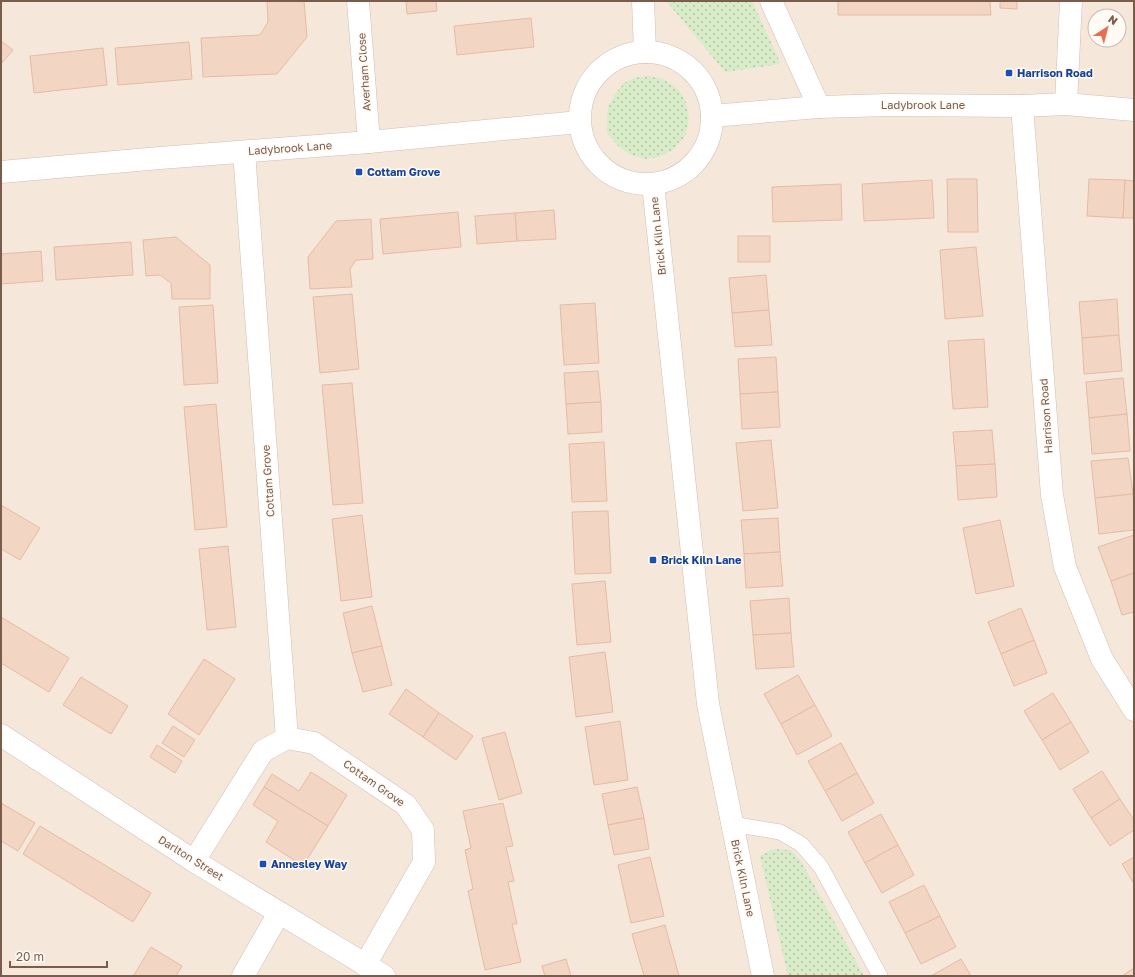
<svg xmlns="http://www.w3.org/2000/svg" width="1135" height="977" viewBox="0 0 1135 977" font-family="'Golos Text',sans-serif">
<defs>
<pattern id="grass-dots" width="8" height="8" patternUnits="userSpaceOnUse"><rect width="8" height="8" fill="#d8ecc9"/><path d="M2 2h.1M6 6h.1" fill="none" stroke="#b4c2a5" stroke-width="1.8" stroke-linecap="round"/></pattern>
</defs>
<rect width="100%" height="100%" fill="#fdf6ec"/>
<path fill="#f5e8da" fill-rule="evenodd" d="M1,1H1134V976H1ZM1095,16H1119V40H1095Z"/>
<g fill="url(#grass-dots)">
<path d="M668,1H752L781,64L725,72L668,3Z"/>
<path d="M649,76L663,79L678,89L686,102L689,118L685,136L673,150L659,157L645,159L631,155L618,146L607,133V116L609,105L615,94L624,83L634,78Z"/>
<path d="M773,849L791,850L802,863L864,976H788L760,856Z"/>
</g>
<g fill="#f3d5c3" stroke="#e6bba3">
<path d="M267,1H304L307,37L277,74L203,77L201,38L260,35L268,22Z"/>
<path d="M406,1H436L437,11L407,14Z"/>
<path d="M838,1H990L991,15H838Z"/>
<path d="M1000,1H1017V9L1000,8Z"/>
<path d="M531,18L534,47L457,55L454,26Z"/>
<path d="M1,41L13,50L1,64Z"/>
<path d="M189,42L192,79L118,85L115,48Z"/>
<path d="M103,48L107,85L34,93L30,56Z"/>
<path d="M947,179H977L978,232H948Z"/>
<path d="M1089,179L1125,180L1123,218L1087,216Z"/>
<path d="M932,180L934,218L864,221L862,184Z"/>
<path d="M1125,180L1134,181V218H1123Z"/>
<path d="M841,184L842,220L773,222L772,187Z"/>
<path d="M554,210L556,239L517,241L515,213Z"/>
<path d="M458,212L461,247L383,254L380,219Z"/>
<path d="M515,213L517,241L477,244L475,216Z"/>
<path d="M371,219L373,259L356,260L350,269L352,287L310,289L308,257L336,221Z"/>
<rect x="738" y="236" width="32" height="26"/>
<path d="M176,237L210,265V299H172L171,283L160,275L146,276L143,240Z"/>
<path d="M131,242L133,275L56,280L54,247Z"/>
<path d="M976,247L983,316L945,319L940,250Z"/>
<path d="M41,251L43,281L1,284V254Z"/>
<path d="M766,275L769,310L732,313L729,278Z"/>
<path d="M352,294L359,369L320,373L313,297Z"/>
<path d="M1117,299L1119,335L1082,338L1079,302Z"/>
<path d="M595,303L599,363L564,365L560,305Z"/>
<path d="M213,305L218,383L184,385L179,307Z"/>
<path d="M769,310L772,345L735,347L732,313Z"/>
<path d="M1119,335L1122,371L1084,374L1082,338Z"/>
<path d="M984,339L988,407L953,409L948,341Z"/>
<path d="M776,357L778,392L740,394L738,359Z"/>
<path d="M598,371L601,402L566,404L564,373Z"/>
<path d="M1123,378L1127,414L1089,418L1086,382Z"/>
<path d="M352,383L363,503L333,505L322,385Z"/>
<path d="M778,392L780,427L742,429L740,394Z"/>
<path d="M601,402L602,432L568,434L566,404Z"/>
<path d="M216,404L227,527L195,530L184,407Z"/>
<path d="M1127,414L1130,451L1092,454L1089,418Z"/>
<path d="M992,430L995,464L956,466L953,432Z"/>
<path d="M771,440L778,508L743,511L736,443Z"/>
<path d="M604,442L607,501L572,502L569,444Z"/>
<path d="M1128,458L1133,494L1095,498L1091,461Z"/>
<path d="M995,464L997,497L958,500L956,466Z"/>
<path d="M1133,494L1134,506V530L1099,534L1095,498Z"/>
<path d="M1,505L40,528L20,560L1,549Z"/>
<path d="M608,511L611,573L575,574L572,512Z"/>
<path d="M362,515L372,597L341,601L332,519Z"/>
<path d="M778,518L780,552L744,554L741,520Z"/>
<path d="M1000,520L1014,586L976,594L963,528Z"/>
<path d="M1134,535V573L1111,581L1098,547Z"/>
<path d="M228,546L236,627L207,630L199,549Z"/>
<path d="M780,552L783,586L746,588L744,554Z"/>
<path d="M1134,573V612L1122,615L1111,581Z"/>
<path d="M605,581L611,642L577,645L572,584Z"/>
<path d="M789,598L791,633L753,635L750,601Z"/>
<path d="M372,606L382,646L352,653L343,613Z"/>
<path d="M1021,608L1034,640L1001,654L988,622Z"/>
<path d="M1,617L69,658L49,692L1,663Z"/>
<path d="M791,633L794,667L756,669L753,635Z"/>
<path d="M1034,640L1047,673L1014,686L1001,654Z"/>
<path d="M382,646L392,685L363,692L352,653Z"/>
<path d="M605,652L613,712L576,717L569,657Z"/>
<path d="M204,659L235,679L199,735L168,714Z"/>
<path d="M798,675L815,705L781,724L764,694Z"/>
<path d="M81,677L128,706L111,734L63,705Z"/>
<path d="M406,689L439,713L423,737L389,714Z"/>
<path d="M1053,693L1071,722L1042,740L1024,711Z"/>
<path d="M815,705L832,736L797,755L781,724Z"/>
<path d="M439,713L473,736L456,760L423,737Z"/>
<path d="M620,721L628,780L594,785L585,727Z"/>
<path d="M1071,722L1089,752L1060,770L1042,740Z"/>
<path d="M173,726L195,740L184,757L162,743Z"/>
<path d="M505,732L522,793L499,800L482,738Z"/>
<path d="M841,743L857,773L825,791L808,761Z"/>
<path d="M157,745L182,761L175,773L150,757Z"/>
<path d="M1102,771L1120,799L1091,818L1073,789Z"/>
<path d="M311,772L347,795L328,826L264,787L272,774L299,791Z"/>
<path d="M857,773L874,803L842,821L825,791Z"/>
<path d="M264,787L328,826L303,866L266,842L278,821L253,805Z"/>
<path d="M637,787L644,818L608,825L602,794Z"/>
<path d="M1120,799L1134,820V830L1110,846L1091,818Z"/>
<path d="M1,803L35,823L18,851L1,841Z"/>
<path d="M503,803L513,846L506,847L514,881L508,882L517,924H512L521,962L485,970L468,891L473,889L465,850L471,848L463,811Z"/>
<path d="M881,814L898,845L865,863L848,832Z"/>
<path d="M644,818L649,849L614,855L608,825Z"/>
<path d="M40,826L151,893L133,922L23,854Z"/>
<path d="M898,845L914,875L882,893L865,863Z"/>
<path d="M650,857L664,916L631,923L618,865Z"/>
<path d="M1134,857V884L1122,864Z"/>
<path d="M924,885L940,916L905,933L889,902Z"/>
<path d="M940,916L956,947L921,964L905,933Z"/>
<path d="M665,925L679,976H644L632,934Z"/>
<path d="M151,947L182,966L176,976H135L134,975Z"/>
<path d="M566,959L571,976H545L542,966Z"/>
<path d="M961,959L971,976H931Z"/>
<path d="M1134,968V976H1122Z"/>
</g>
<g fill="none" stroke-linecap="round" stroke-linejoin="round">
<defs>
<path id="service" d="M732,824L780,832L801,844L821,867L880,976"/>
<g id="minor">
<path d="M358,1L369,142"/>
<path d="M771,1L819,107"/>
<path d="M1066,104L1071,1"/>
<path d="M1022,106L1052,495L1065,567L1102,659L1134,710"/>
<path d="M244,152L287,738"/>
<path d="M1,735L194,861L384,976"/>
<path d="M194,861L263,751L287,738L314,743L406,805L423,830L424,862L365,965"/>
<path d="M243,976L279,913"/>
</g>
<g id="tertiary">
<path d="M643,1L645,52"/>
<circle cx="646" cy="118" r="66"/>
<path d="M712,116L819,107L889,105L1022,106L1066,104L1134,110"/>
<path d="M1,172L160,158L369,142L579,122"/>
<path d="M653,184L708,704L763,976"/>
</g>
</defs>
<use href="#service" stroke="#d1beb0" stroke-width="16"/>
<use href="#minor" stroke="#d1beb0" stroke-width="23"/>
<use href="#tertiary" stroke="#d1beb0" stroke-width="23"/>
<use href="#service" stroke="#fff" stroke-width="15"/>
<use href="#minor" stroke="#fff" stroke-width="22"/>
<use href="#tertiary" stroke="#fff" stroke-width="22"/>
</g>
<g fill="#1a4fb4" stroke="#fffaf3" stroke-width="1.5">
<rect x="1005" y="69" width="8" height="8" rx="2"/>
<rect x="355" y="168" width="8" height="8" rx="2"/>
<rect x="649" y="556" width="8" height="8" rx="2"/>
<rect x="259" y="860" width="8" height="8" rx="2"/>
</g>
<g text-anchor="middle" stroke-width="3" stroke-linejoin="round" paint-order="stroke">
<g font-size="11" fill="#7a5c4d" stroke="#fffaf3">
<text transform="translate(364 72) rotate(-94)" y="4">Averham Close</text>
<text x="923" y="109">Ladybrook Lane</text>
<text transform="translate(290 148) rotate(-4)" y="4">Ladybrook Lane</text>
<text transform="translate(658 236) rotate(-96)" y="4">Brick Kiln Lane</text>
<text transform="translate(1046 416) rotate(-94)" y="4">Harrison Road</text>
<text transform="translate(268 481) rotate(-94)" y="4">Cottam Grove</text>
<text transform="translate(374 783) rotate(35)" y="4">Cottam Grove</text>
<text transform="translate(191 858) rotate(32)" y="4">Darlton Street</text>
<text transform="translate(743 878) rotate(78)" y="4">Brick Kiln Lane</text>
</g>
<g font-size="11" font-weight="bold" fill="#164399" stroke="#fffaf3" text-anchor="start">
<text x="1017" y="77">Harrison Road</text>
<text x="367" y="176">Cottam Grove</text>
<text x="661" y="564">Brick Kiln Lane</text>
<text x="271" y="868">Annesley Way</text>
</g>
</g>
<rect width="1135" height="977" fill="none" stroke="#7a5c4d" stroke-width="4"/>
<g transform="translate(1107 28) rotate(36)"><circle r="19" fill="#fffaf3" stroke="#cabbb1"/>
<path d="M0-3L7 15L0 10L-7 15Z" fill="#e76f51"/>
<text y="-6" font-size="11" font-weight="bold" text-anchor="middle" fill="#7a5c4d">N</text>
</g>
<path d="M10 961v6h97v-6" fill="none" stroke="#7a5c4d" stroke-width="2"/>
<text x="16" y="961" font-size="12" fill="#7a5c4d" stroke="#fffaf3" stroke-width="3" paint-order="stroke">20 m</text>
</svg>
